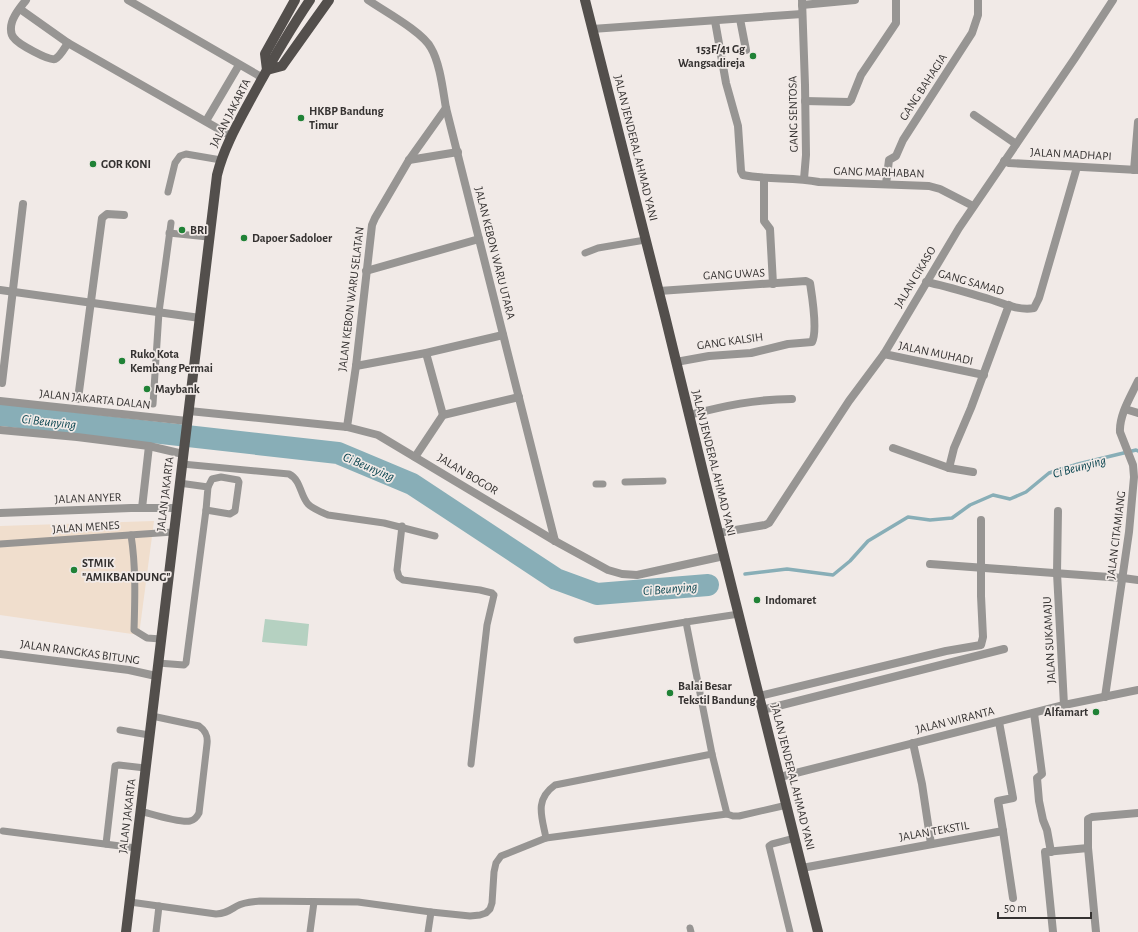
<svg xmlns="http://www.w3.org/2000/svg" width="1138" height="932" viewBox="0 0 1138 932" font-family="'Alegreya Sans',sans-serif">
<rect width="100%" height="100%" fill="#f1eae7"/>
<path fill="#f0decd" d="M154,521L139,635L0,615V526Z"/>
<path fill="#b5d1c1" d="M265,619L309,624L307,646L262,642Z"/>
<g fill="none" stroke-linecap="round" stroke-linejoin="round">
<path stroke="#88aeb7" stroke-width="3.5" d="M745,574L787,569L833,575L850,561L868,541L908,517L930,520L952,518L970,505L993,495L1010,499L1026,492L1049,473L1078,464L1136,450L1138,451"/>
<path stroke="#88aeb7" stroke-width="22" d="M0,415L338,453L412,484L556,579L597,594L708,585"/>
<g stroke="#979593" stroke-width="7">
<path d="M168,192L175,163L180,156L186,154L221,160"/>
<path d="M169,233L208,237"/>
<path d="M585,253L598,248L645,240"/>
<path d="M153,404L159,312L171,223"/>
<path d="M182,464L289,474C301,480 300,495 308,504C313,509 321,512 328,515L384,523L435,536"/>
<path d="M625,482L663,481"/>
<path d="M596,484H603"/>
<path d="M206,510L230,514L235,511L239,482L238,480L221,477L212,479L208,487"/>
<path d="M402,526L397,570L399,577L403,580L480,590L492,593L494,595L487,625L471,764"/>
<path d="M131,535C136,567 135,598 134,630L147,638L161,639"/>
<path d="M0,544L173,532"/>
<path d="M739,614L686,622L712,754L727,814L733,816H739L787,805"/>
<path d="M577,640L686,622"/>
<path d="M158,663L184,665L186,663L206,510L208,487L179,483"/>
<path d="M120,730L149,735"/>
<path d="M140,811C152,814 179,823 190,821C195,820 197,817 199,813L207,744C208,736 206,731 199,726L152,716"/>
<path d="M3,831L136,848"/>
<path d="M546,838C542,817 534,800 555,785L712,754"/>
<path d="M106,844L115,766L119,765L145,768"/>
<path d="M130,902L216,914C225,914 230,910 237,906C244,902 252,902 260,901L358,902L431,912L470,916L480,915L486,913L490,909L492,903L494,872L496,863L501,856L546,838L727,814"/>
<path d="M690,928L691,932"/>
<path d="M156,932L159,906"/>
<path d="M310,932L314,902"/>
<path d="M428,932L431,912"/>
<path d="M790,932L769,846L772,844L795,838"/>
</g>
<g stroke="#979593" stroke-width="8">
<path d="M26,0C20,8 10,19 11,30C11,32 12,36 14,38C18,44 49,61 55,59C60,57 65,47 68,43"/>
<path d="M128,0L263,78"/>
<path d="M368,0C384,11 423,32 431,48C440,63 443,91 446,108L555,541"/>
<path d="M802,0L805,85L806,155L804,179"/>
<path d="M802,5L855,0"/>
<path d="M20,9L68,43L231,136"/>
<path d="M740,19L746,50"/>
<path d="M715,21L726,83L738,126L741,171L743,175C768,180 794,177 819,182L929,186L940,189L973,206"/>
<path d="M592,29L802,14"/>
<path d="M805,101L849,102L851,100L861,75L896,23V0"/>
<path d="M974,115L1016,144"/>
<path d="M206,121L239,65"/>
<path d="M409,160L458,152"/>
<path d="M1134,170L1138,122"/>
<path d="M764,178V221L770,229L773,284"/>
<path d="M886,184L889,160L896,156L903,140L972,33L978,15V0"/>
<path d="M366,271L479,239"/>
<path d="M926,282C947,286 968,293 989,299C1002,303 1019,311 1034,308L1039,298L1077,167"/>
<path d="M0,290L200,318"/>
<path d="M659,291L806,281L810,283C812,296 818,331 812,342L788,344L751,353L709,356L676,362"/>
<path d="M426,353L443,415"/>
<path d="M884,354L984,375"/>
<path d="M356,366L426,353L503,335"/>
<path d="M2,383L23,204"/>
<path d="M78,399L102,218L107,214L124,215"/>
<path d="M0,401L187,421"/>
<path d="M1125,409L1138,413"/>
<path d="M189,411L347,427L378,435L555,541L608,570L622,574L637,575L724,556"/>
<path d="M689,415C724,406 756,399 792,399"/>
<path d="M347,427L356,366L372,225L375,218L409,160L446,108"/>
<path d="M0,430L77,437L149,446L183,454"/>
<path d="M893,448L949,468L973,472"/>
<path d="M415,457L443,415L519,397"/>
<path d="M949,468L954,448L971,408L1009,305"/>
<path d="M142,508L149,446"/>
<path d="M1058,511L1057,573L1064,705"/>
<path d="M0,513L131,508H176"/>
<path d="M930,564L1123,578L1138,580"/>
<path d="M0,654L129,670L156,676"/>
<path d="M759,696L946,651L981,645L983,637L981,596V520"/>
<path d="M1105,697L1129,532L1134,477L1133,465L1120,432C1119,415 1131,396 1138,381"/>
<path d="M762,710L1004,649"/>
<path d="M1034,713L1042,774L1037,778L1039,801L1043,820L1047,830L1051,852"/>
<path d="M999,722L1013,798L998,801L1003,831"/>
<path d="M913,743L922,784L931,844"/>
<path d="M780,777L1064,705L1138,690"/>
<path d="M802,868L1003,831L1013,898"/>
<path d="M1053,932L1045,852L1088,848"/>
<path d="M1096,932L1088,848V819L1092,817L1138,813"/>
</g>
<g stroke="#979593" stroke-width="8">
<path d="M1004,161L1009,163L1138,170"/>
<path d="M718,533L765,525L769,523L849,401L884,354L959,228L1075,58L1113,0"/>
</g>
<g stroke="#534f4c" stroke-width="10">
<path d="M585,0L665,316L704,476L818,932"/>
<path d="M267,70L282,66L329,0"/>
<path d="M267,70L265,54L295,0"/>
<path d="M126,932L217,175C224,147 238,123 252,97C270,64 289,31 310,0"/>
</g>
</g>
<g fill="#208236" stroke="#f1eae7" stroke-width="1.5">
<circle cx="753" cy="56" r="4"/>
<circle cx="301" cy="118" r="4"/>
<circle cx="93" cy="164" r="4"/>
<circle cx="182" cy="230" r="4"/>
<circle cx="244" cy="238" r="4"/>
<circle cx="122" cy="361" r="4"/>
<circle cx="147" cy="389" r="4"/>
<circle cx="74" cy="570" r="4"/>
<circle cx="757" cy="600" r="4"/>
<circle cx="670" cy="693" r="4"/>
<circle cx="1096" cy="712" r="4"/>
</g>
<g text-anchor="middle" stroke-width="3.5" stroke-linejoin="round" paint-order="stroke">
<g font-size="12" font-weight="bold" fill="#353231" stroke="#f1eae7" text-anchor="start">
<text x="745" y="53" text-anchor="end">153F/41 Gg<tspan x="745" dy="14">Wangsadireja</tspan></text>
<text x="309" y="115">HKBP Bandung<tspan x="309" dy="14">Timur</tspan></text>
<text x="101" y="168">GOR KONI</text>
<text x="190" y="234">BRI</text>
<text x="252" y="242">Dapoer Sadoloer</text>
<text x="130" y="358">Ruko Kota<tspan x="130" dy="14">Kembang Permai</tspan></text>
<text x="155" y="393">Maybank</text>
<text x="82" y="567">STMIK<tspan x="82" dy="14">"AMIKBANDUNG"</tspan></text>
<text x="765" y="604">Indomaret</text>
<text x="678" y="690">Balai Besar<tspan x="678" dy="14">Tekstil Bandung</tspan></text>
<text x="1088" y="716" text-anchor="end">Alfamart</text>
</g>
<g font-size="12" fill="#353231" stroke="#f1eae7">
<text transform="translate(923 87) rotate(-57)" y="4">GANG BAHAGIA</text>
<text transform="translate(230 113) rotate(-63)" y="4">JALAN JAKARTA</text>
<text transform="translate(793 114) rotate(-91)" y="4">GANG SENTOSA</text>
<text transform="translate(636 148) rotate(76)" y="4">JALAN JENDERAL AHMAD YANI</text>
<text transform="translate(1071 154) rotate(3)" y="4">JALAN MADHAPI</text>
<text transform="translate(879 172) rotate(2)" y="4">GANG MARHABAN</text>
<text transform="translate(495 253) rotate(76)" y="4">JALAN KEBON WARU UTARA</text>
<text transform="translate(734 274) rotate(-3)" y="4">GANG UWAS</text>
<text transform="translate(915 277) rotate(-59)" y="4">JALAN CIKASO</text>
<text transform="translate(971 282) rotate(16)" y="4">GANG SAMAD</text>
<text transform="translate(351 299) rotate(-83)" y="4">JALAN KEBON WARU SELATAN</text>
<text transform="translate(730 341) rotate(-8)" y="4">GANG KALSIH</text>
<text transform="translate(936 353) rotate(12)" y="4">JALAN MUHADI</text>
<text transform="translate(95 399) rotate(6)" y="4">JALAN JAKARTA DALAN</text>
<text transform="translate(714 463) rotate(76)" y="4">JALAN JENDERAL AHMAD YANI</text>
<text transform="translate(468 474) rotate(31)" y="4">JALAN BOGOR</text>
<text transform="translate(165 494) rotate(-83)" y="4">JALAN JAKARTA</text>
<text transform="translate(88 498) rotate(-2)" y="4">JALAN ANYER</text>
<text transform="translate(86 527) rotate(-4)" y="4">JALAN MENES</text>
<text transform="translate(1116 535) rotate(-83)" y="4">JALAN CITAMIANG</text>
<text transform="translate(1049 640) rotate(-93)" y="4">JALAN SUKAMAJU</text>
<text transform="translate(80 652) rotate(8)" y="4">JALAN RANGKAS BITUNG</text>
<text transform="translate(955 720) rotate(-14)" y="4">JALAN WIRANTA</text>
<text transform="translate(793 777) rotate(76)" y="4">JALAN JENDERAL AHMAD YANI</text>
<text transform="translate(127 816) rotate(-83)" y="4">JALAN JAKARTA</text>
<text transform="translate(934 831) rotate(-10)" y="4">JALAN TEKSTIL</text>
</g>
<g font-size="13" font-style="italic" fill="#0c4651" stroke="#f1eae7">
<text transform="translate(49 421) rotate(6)" y="5">Ci Beunying</text>
<text transform="translate(369 466) rotate(23)" y="5">Ci Beunying</text>
<text transform="translate(1079 466) rotate(-15)" y="5">Ci Beunying</text>
<text transform="translate(670 588) rotate(-5)" y="5">Ci Beunying</text>
</g>
</g>
<path d="M998 912v6h93v-6" fill="none" stroke="#353231" stroke-width="2"/>
<text x="1004" y="912" font-size="12" fill="#353231" stroke="#f1eae7" stroke-width="3" paint-order="stroke">50 m</text>
</svg>
